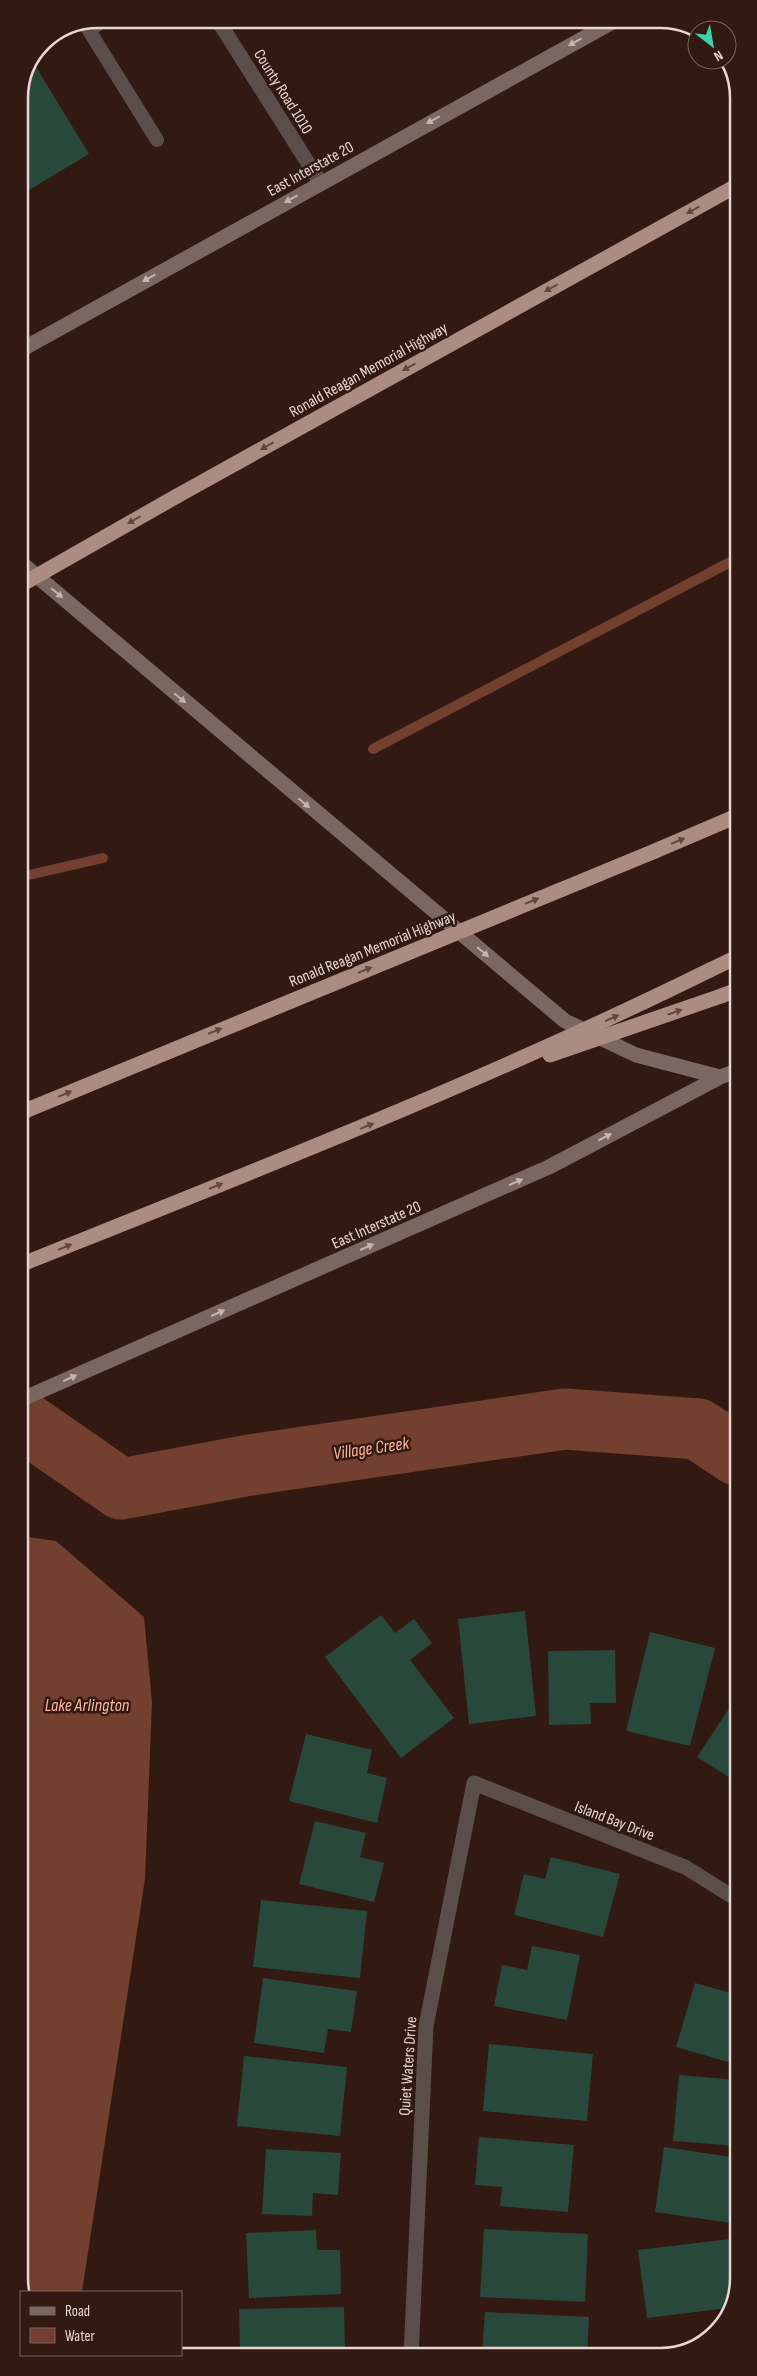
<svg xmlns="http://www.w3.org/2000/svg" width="757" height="2376" viewBox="0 0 757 2376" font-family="'Sofia Sans Condensed',sans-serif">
<rect width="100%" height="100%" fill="#321911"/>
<path fill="#733f2e" d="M21,1536L56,1541L144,1617L152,1702L145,1879L82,2292H21Z"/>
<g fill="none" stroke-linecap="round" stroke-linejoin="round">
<g stroke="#733f2e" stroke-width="10">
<path d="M373,749L736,559"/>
<path d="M20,877L103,858"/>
</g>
<path stroke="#733f2e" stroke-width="61" d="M20,1419L121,1489L250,1465L565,1419L698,1429L737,1455"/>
</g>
<g fill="#28483c">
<path d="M33,62L89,154L19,196V93Z"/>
<path d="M525,1611L536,1716L469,1724L458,1619Z"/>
<path d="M381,1615L395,1633L414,1619L432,1643L410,1660L454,1718L401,1758L325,1657Z"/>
<path d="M650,1632L715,1648L690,1746L626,1731Z"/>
<path d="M615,1650L616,1703H590L591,1724L549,1725L548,1651Z"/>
<path d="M738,1695V1770L732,1779L697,1757Z"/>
<path d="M306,1734L372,1750L367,1773L387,1778L377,1823L289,1801Z"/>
<path d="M315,1821L366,1833L360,1857L384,1863L374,1902L299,1884Z"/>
<path d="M551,1857L620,1874L603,1937L514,1915L524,1874L545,1879Z"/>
<path d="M261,1900L367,1911L360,1978L253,1967Z"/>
<path d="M532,1946L580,1955L567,2020L494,2006L502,1965L527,1970Z"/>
<path d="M263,1978L357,1991L351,2032L328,2029L324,2053L254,2043Z"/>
<path d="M695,1983L738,1995V2065L676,2047Z"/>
<path d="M489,2044L593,2054L587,2121L483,2111Z"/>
<path d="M244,2056L347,2067L340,2136L237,2126Z"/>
<path d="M679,2075L738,2080V2146L673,2141Z"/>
<path d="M479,2137L574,2145L568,2212L500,2206L502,2187L475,2185Z"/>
<path d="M664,2147L738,2158V2224L655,2212Z"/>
<path d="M266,2149L341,2153L338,2195L313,2193L312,2216L262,2214Z"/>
<path d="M484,2229L588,2234L585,2302L480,2297Z"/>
<path d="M316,2230L317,2250H340L341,2294L249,2298L246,2233Z"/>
<path d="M738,2238V2279L728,2308L647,2318L638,2250Z"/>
<path d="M344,2307L345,2351L327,2352V2356H240L239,2309Z"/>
<path d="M485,2312L589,2317L587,2355H482Z"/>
</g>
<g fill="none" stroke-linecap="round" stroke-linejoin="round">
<g stroke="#5b4e49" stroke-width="14">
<path d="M85,24L157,140"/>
<path d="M89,30L106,19"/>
</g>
<g stroke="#5b4e49" stroke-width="15">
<path d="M217,19L320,182"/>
<path d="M411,2356L426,2026L474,1783L685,1867L738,1900"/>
</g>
<g stroke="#7c6660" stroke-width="15">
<path d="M19,351L618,19"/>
<path d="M19,561L565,1021L636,1055L720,1077"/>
<path d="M20,1400L549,1167L720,1077L737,1071"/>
</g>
<g stroke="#ac8b80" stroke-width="15">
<path d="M177,496L736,186"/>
<path d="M655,851L737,816"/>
<path d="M710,970L737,957"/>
<path d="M721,996L737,990"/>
</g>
<g stroke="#ac8b80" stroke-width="15">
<path d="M19,586L177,496"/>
<path d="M550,1055L721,996"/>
<path d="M20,1113L655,851"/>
<path d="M20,1265C252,1172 485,1081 710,970"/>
</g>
</g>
<defs><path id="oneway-solid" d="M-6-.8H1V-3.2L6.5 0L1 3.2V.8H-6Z" transform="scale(1.25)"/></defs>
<g fill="#c8b4af">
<use href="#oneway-solid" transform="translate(575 42) rotate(151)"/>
<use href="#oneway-solid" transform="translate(433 120) rotate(151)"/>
<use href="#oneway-solid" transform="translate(291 199) rotate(151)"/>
<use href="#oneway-solid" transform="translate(149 278) rotate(151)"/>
<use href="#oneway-solid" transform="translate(57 593) rotate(40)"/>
<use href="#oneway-solid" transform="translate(180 698) rotate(40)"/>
<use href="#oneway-solid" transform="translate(304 803) rotate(40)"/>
<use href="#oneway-solid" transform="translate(483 952) rotate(40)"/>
<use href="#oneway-solid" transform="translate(605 1137) rotate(-28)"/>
<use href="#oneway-solid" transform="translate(516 1182) rotate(-24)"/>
<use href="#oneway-solid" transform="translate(367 1247) rotate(-24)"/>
<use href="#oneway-solid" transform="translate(218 1313) rotate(-24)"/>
<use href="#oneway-solid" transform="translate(70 1378) rotate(-24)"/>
</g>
<g fill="#63473d">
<use href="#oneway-solid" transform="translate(693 210) rotate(151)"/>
<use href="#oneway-solid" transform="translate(551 288) rotate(151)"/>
<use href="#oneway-solid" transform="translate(409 367) rotate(151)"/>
<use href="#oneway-solid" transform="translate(267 446) rotate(151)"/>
<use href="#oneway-solid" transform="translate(134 520) rotate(150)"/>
<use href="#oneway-solid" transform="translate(678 841) rotate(-22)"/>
<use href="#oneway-solid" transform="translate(532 901) rotate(-22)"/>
<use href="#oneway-solid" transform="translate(365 970) rotate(-22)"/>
<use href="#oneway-solid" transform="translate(675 1012) rotate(-19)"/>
<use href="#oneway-solid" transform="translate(612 1018) rotate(-24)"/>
<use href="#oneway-solid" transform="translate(215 1031) rotate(-22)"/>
<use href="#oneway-solid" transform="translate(65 1094) rotate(-23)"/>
<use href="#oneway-solid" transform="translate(367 1126) rotate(-22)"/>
<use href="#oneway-solid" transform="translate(216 1186) rotate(-22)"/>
<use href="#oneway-solid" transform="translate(65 1247) rotate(-22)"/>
</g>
<g text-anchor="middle" stroke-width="5" stroke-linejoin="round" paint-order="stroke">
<g font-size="16" fill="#e8d6d1" stroke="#321911">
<text transform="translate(284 91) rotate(58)" y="6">County Road 1010</text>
<text transform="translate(310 168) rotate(-29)" y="6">East Interstate 20</text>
<text transform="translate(368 369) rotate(-29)" y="6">Ronald Reagan Memorial Highway</text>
<text transform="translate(372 948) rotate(-22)" y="6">Ronald Reagan Memorial Highway</text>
<text transform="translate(376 1224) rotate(-24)" y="6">East Interstate 20</text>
<text transform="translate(615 1820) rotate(21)" y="6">Island Bay Drive</text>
<text transform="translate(407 2066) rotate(-86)" y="6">Quiet Waters Drive</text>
</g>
<g font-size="18" font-style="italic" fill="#fbb6a0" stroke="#321911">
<text transform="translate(371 1448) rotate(-8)" y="6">Village Creek</text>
<text x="87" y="1711">Lake Arlington</text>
</g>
</g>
<path d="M0 0H757V2376H0ZM98 28H660A70 70 0 0 1 730 98V2278A70 70 0 0 1 660 2348H98A70 70 0 0 1 28 2278V98A70 70 0 0 1 98 28Z" fill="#321911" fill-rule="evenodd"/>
<path fill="none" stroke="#e8d6d1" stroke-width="2.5" d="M98 28H660A70 70 0 0 1 730 98V2278A70 70 0 0 1 660 2348H98A70 70 0 0 1 28 2278V98A70 70 0 0 1 98 28Z"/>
<rect x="20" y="2291" width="162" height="65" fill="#321911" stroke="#7b655e"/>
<rect x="30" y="2307" width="25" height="8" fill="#7c6660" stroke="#7b655e"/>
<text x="65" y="2316" font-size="15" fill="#e8d6d1">Road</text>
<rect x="30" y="2328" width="25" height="15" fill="#733f2e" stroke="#7b655e"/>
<text x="65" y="2341" font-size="15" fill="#e8d6d1">Water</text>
<g transform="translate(712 45) rotate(149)"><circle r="24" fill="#321911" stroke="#7b655e"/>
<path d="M0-4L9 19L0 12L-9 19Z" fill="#3ad4a5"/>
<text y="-8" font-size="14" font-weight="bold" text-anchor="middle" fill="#e8d6d1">N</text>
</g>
</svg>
